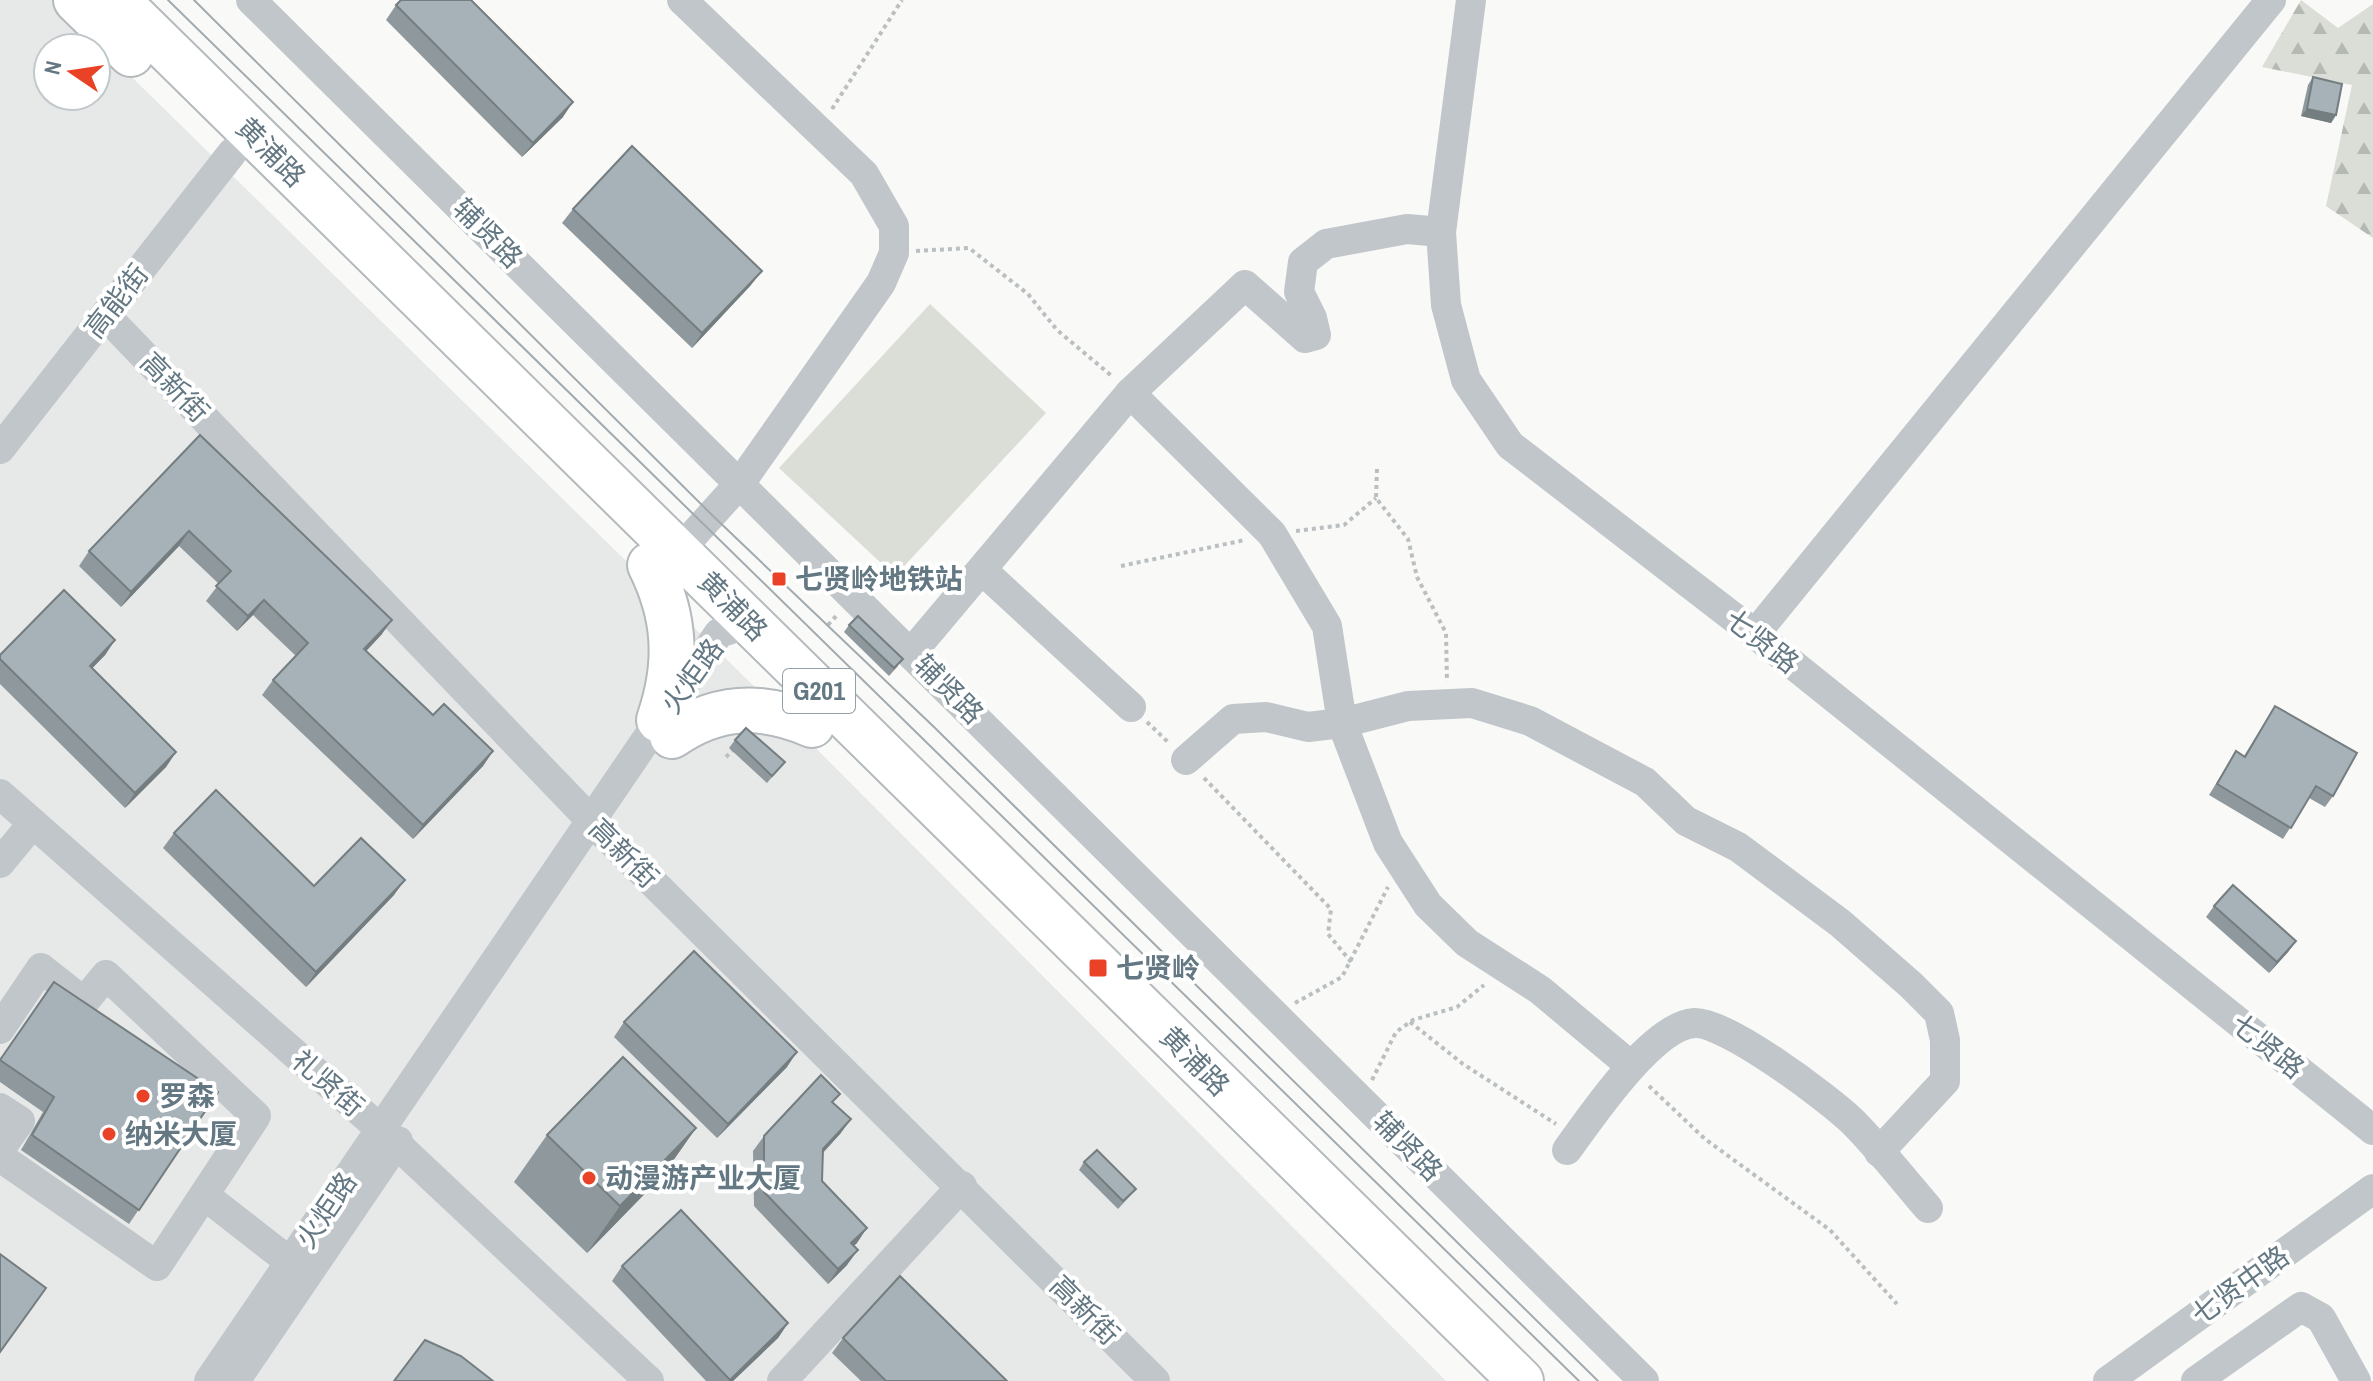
<svg xmlns="http://www.w3.org/2000/svg" width="2373" height="1381" viewBox="0 0 2373 1381" font-family="'Archivo Narrow','Noto Sans SC',sans-serif">
<defs>
<pattern id="forest-firs" width="22" height="20" patternUnits="userSpaceOnUse" patternTransform="scale(2)"><rect width="22" height="20" fill="#daded6"/><path d="M5 1l3.5 6h-7zM16 11l3.5 6h-7z" fill="#b4b9b3"/></pattern>
</defs>
<rect width="100%" height="100%" fill="#f9f9f7"/>
<path fill="#e7e9e8" fill-rule="evenodd" d="M0,0H53L762,694L1446,1381H0ZM48,48H96V96H48Z"/>
<path fill="url(#forest-firs)" d="M2301,0L2338,28L2373,4V238L2326,206L2352,85L2262,67Z"/>
<path fill="#daded6" d="M930,304L1046,413L895,576L779,468Z"/>
<g fill="none" stroke-linecap="round" stroke-linejoin="round">
<defs>
<g id="highway">
<path d="M76,0L131,54"/>
<path d="M117,0L1521,1381"/>
<path d="M650,565C676,617 678,665 659,720"/>
<path d="M672,736C717,705 762,703 812,725"/>
</g>
</defs>
<use href="#highway" stroke="#b3b9bc" stroke-width="48"/>
<g stroke="#babfc1" stroke-width="4" stroke-dasharray="4 4" stroke-linecap="butt">
<path d="M832,109L902,0"/>
<path d="M916,251L969,248L1028,294L1057,330L1113,377"/>
<path d="M1377,469L1376,498L1408,539L1417,577L1446,633L1447,682"/>
<path d="M1296,531L1344,525L1376,498"/>
<path d="M1121,566L1245,540"/>
<path d="M828,625L837,615"/>
<path d="M1147,722L1170,744"/>
<path d="M726,757L735,748"/>
<path d="M1204,778L1331,909L1328,934L1352,963"/>
<path d="M1295,1003L1342,977L1388,887"/>
<path d="M1410,1022L1463,1064L1556,1124"/>
<path d="M1372,1080L1396,1032L1413,1020L1457,1007L1484,985"/>
<path d="M1649,1086L1705,1139L1830,1230L1897,1304"/>
</g>
<g stroke="#c0c6c9" stroke-width="30">
<path d="M251,0L1644,1381"/>
<path d="M1471,0L1441,232L1446,305L1466,380L1510,445L1755,634L2373,1130"/>
<path d="M105,315L605,835L1155,1381"/>
<path d="M1130,393L1272,534L1327,626L1342,723L1388,843L1428,905L1467,943L1540,990L1631,1066"/>
<path d="M0,449L232,153"/>
<path d="M678,552L741,482L881,283L894,253V226L864,174L682,0"/>
<path d="M982,570L1131,707"/>
<path d="M1755,634L2271,0"/>
<path d="M912,652L1130,393L1245,285L1305,338L1316,335L1312,318L1299,292L1303,262L1326,244L1407,229L1441,232"/>
<path d="M1186,760L1233,719L1266,717L1308,727L1342,723L1408,706L1472,703L1530,721L1645,782L1686,821L1738,847L1840,923L1911,985L1939,1013L1945,1040V1081L1879,1152"/>
<path d="M0,794L387,1135L649,1381"/>
<path d="M0,863L33,823"/>
<path d="M0,1029L41,968L84,1002L106,975L256,1116L157,1266L0,1157"/>
<path d="M0,1108L20,1121L0,1149"/>
<path d="M1567,1150C1591,1117 1652,1026 1694,1023C1724,1020 1828,1098 1852,1121C1879,1148 1903,1179 1928,1208"/>
<path d="M204,1195L290,1262"/>
<path d="M209,1381L719,633L750,623"/>
<path d="M235,1381L398,1141"/>
<path d="M782,1381L962,1186"/>
<path d="M2108,1381L2373,1189"/>
<path d="M2196,1381L2301,1307L2321,1318L2356,1381"/>
</g>
<use href="#highway" stroke="#fff" stroke-width="44"/>
<g stroke="#a1aaaf" stroke-width="2">
<path d="M168,0L1579,1381"/>
<path d="M194,0L713,516L934,727L1598,1381"/>
</g>
</g>
<g fill="#8f999d">
<path d="M396,5L563,117L522,157L386,20Z"/>
<path d="M2313,77L2336,115L2331,123L2301,116L2308,85Z"/>
<path d="M573,209L751,285L692,348L562,223Z"/>
<path d="M200,435L382,634L366,651L433,715L493,751L483,766L413,839L262,695L273,680L296,656L253,615L237,631L206,601L219,584L179,546L121,607L79,566L89,551Z"/>
<path d="M849,625L898,666L889,676L844,632Z"/>
<path d="M115,640L105,655L92,668L176,752L166,767L125,808L0,684V655Z"/>
<path d="M2275,706L2333,796L2325,807L2309,798L2283,839L2209,795L2236,751L2244,756Z"/>
<path d="M735,740L785,762L767,783L729,748Z"/>
<path d="M174,833L314,886L394,895L306,987L163,848Z"/>
<path d="M2214,906L2296,941L2288,952L2269,973L2206,917Z"/>
<path d="M624,1022L787,1067L717,1138L614,1037Z"/>
<path d="M0,1059L218,1092L129,1224L21,1150L43,1112L0,1082Z"/>
<path d="M834,1103L851,1119L840,1134L823,1153L822,1181L857,1243L853,1246L847,1265L828,1284L754,1206L753,1151L764,1136Z"/>
<path d="M696,1128L663,1175L587,1253L514,1182L547,1135Z"/>
<path d="M1084,1162L1136,1189L1130,1196L1118,1209L1079,1170Z"/>
<path d="M622,1266L788,1323L778,1338L733,1381H706L612,1281Z"/>
<path d="M843,1338L1007,1381H861L832,1353Z"/>
</g>
<g fill="#747d80">
<path d="M573,102L563,117L522,157L533,143Z"/>
<path d="M2307,109L2336,115L2331,123L2301,116Z"/>
<path d="M762,271L751,285L692,348L702,333Z"/>
<path d="M189,531L179,546L121,607L131,592Z"/>
<path d="M264,600L253,615L237,631L248,616Z"/>
<path d="M392,620L382,634L354,664L364,649Z"/>
<path d="M115,640L105,655L80,681L90,666Z"/>
<path d="M493,751L483,766L413,839L423,825Z"/>
<path d="M176,752L166,767L125,808L135,793Z"/>
<path d="M405,880L394,895L306,987L316,972Z"/>
<path d="M2296,941L2288,952L2269,973L2277,962Z"/>
<path d="M797,1052L787,1067L717,1138L728,1124Z"/>
<path d="M851,1119L840,1134L812,1164L823,1149Z"/>
<path d="M696,1128L663,1175L587,1253L620,1206Z"/>
<path d="M867,1228L857,1243L841,1258L851,1243Z"/>
<path d="M858,1250L847,1265L828,1284L838,1269Z"/>
<path d="M788,1323L778,1338L733,1381H729Z"/>
</g>
<g fill="#a6b2b7" stroke="#747d80" stroke-width="2">
<path d="M401,0H471L573,102L533,143L396,5Z"/>
<path d="M2313,77L2342,84L2336,115L2307,109Z"/>
<path d="M632,146L762,271L702,333L573,209Z"/>
<path d="M200,435L392,620L364,649L433,715L444,704L493,751L423,825L273,680L308,643L264,600L248,616L216,586L231,571L189,531L131,592L89,551Z"/>
<path d="M64,590L115,640L90,666L176,752L135,793L0,659V655Z"/>
<path d="M858,616L903,659L894,668L849,625Z"/>
<path d="M2275,706L2357,753L2333,796L2316,786L2291,828L2217,784L2236,751L2245,757Z"/>
<path d="M746,728L785,762L772,776L735,740Z"/>
<path d="M216,790L314,886L361,838L405,880L316,972L174,833Z"/>
<path d="M2233,885L2296,941L2277,962L2214,906Z"/>
<path d="M694,951L797,1052L728,1124L624,1022Z"/>
<path d="M54,982L218,1092L139,1210L32,1135L54,1097L0,1060Z"/>
<path d="M623,1057L696,1128L620,1206L547,1135Z"/>
<path d="M821,1075L840,1094L832,1102L851,1119L823,1149L822,1181L867,1228L851,1243L858,1250L838,1269L764,1192V1136Z"/>
<path d="M1097,1150L1136,1189L1123,1201L1084,1162Z"/>
<path d="M681,1210L788,1323L730,1380L622,1266Z"/>
<path d="M0,1254L46,1288L0,1352Z"/>
<path d="M900,1276L1007,1381H886L843,1338Z"/>
<path d="M425,1340L461,1356L493,1381H394Z"/>
</g>
<g fill="#ea4226" stroke="#fff" stroke-width="3">
<rect x="771" y="571" width="16" height="16" rx="4"/>
<rect x="1088" y="958" width="20" height="20" rx="4"/>
<circle cx="143" cy="1096" r="8"/>
<circle cx="109" cy="1134" r="8"/>
<circle cx="589" cy="1178" r="8"/>
</g>
<g text-anchor="middle" stroke-width="8" stroke-linejoin="round" paint-order="stroke">
<rect fill="#fff" stroke="#92a0a8" stroke-width="2" x="783" y="669" width="72" height="44" rx="6"/>
<g font-size="26" font-weight="bold" fill="#637883">
<text x="819" y="700">G201</text>
</g>
<g font-size="28" fill="#637883" stroke="#fff">
<text transform="translate(271 152) rotate(45)" y="10">黄浦路</text>
<text transform="translate(488 233) rotate(45)" y="10">辅贤路</text>
<text transform="translate(116 301) rotate(-52)" y="10">高能街</text>
<text transform="translate(175 387) rotate(46)" y="10">高新街</text>
<text transform="translate(733 606) rotate(45)" y="10">黄浦路</text>
<text transform="translate(1762 641) rotate(38)" y="10">七贤路</text>
<text transform="translate(692 676) rotate(-54)" y="10">火炬路</text>
<text transform="translate(949 689) rotate(45)" y="10">辅贤路</text>
<text transform="translate(624 853) rotate(45)" y="10">高新街</text>
<text transform="translate(2268 1046) rotate(39)" y="10">七贤路</text>
<text transform="translate(1195 1061) rotate(45)" y="10">黄浦路</text>
<text transform="translate(328 1083) rotate(41)" y="10">礼贤街</text>
<text transform="translate(1408 1146) rotate(45)" y="10">辅贤路</text>
<text transform="translate(326 1210) rotate(-56)" y="10">火炬路</text>
<text transform="translate(2240 1285) rotate(-36)" y="10">七贤中路</text>
<text transform="translate(1085 1310) rotate(45)" y="10">高新街</text>
</g>
<g font-size="28" font-weight="bold" fill="#637883" stroke="#fff" text-anchor="start">
<text x="795" y="589">七贤岭地铁站</text>
<text x="1116" y="978">七贤岭</text>
<text x="159" y="1106">罗森</text>
<text x="125" y="1144">纳米大厦</text>
<text x="605" y="1188">动漫游产业大厦</text>
</g>
</g>
<g transform="translate(72 72) rotate(283)"><circle r="38" fill="#ffffff" stroke="#c1c9cd" stroke-width="2"/>
<path d="M0-6L14 30L0 20L-14 30Z" fill="#ea4226"/>
<text y="-12" font-size="22" font-weight="bold" text-anchor="middle" fill="#637883">N</text>
</g>
</svg>
